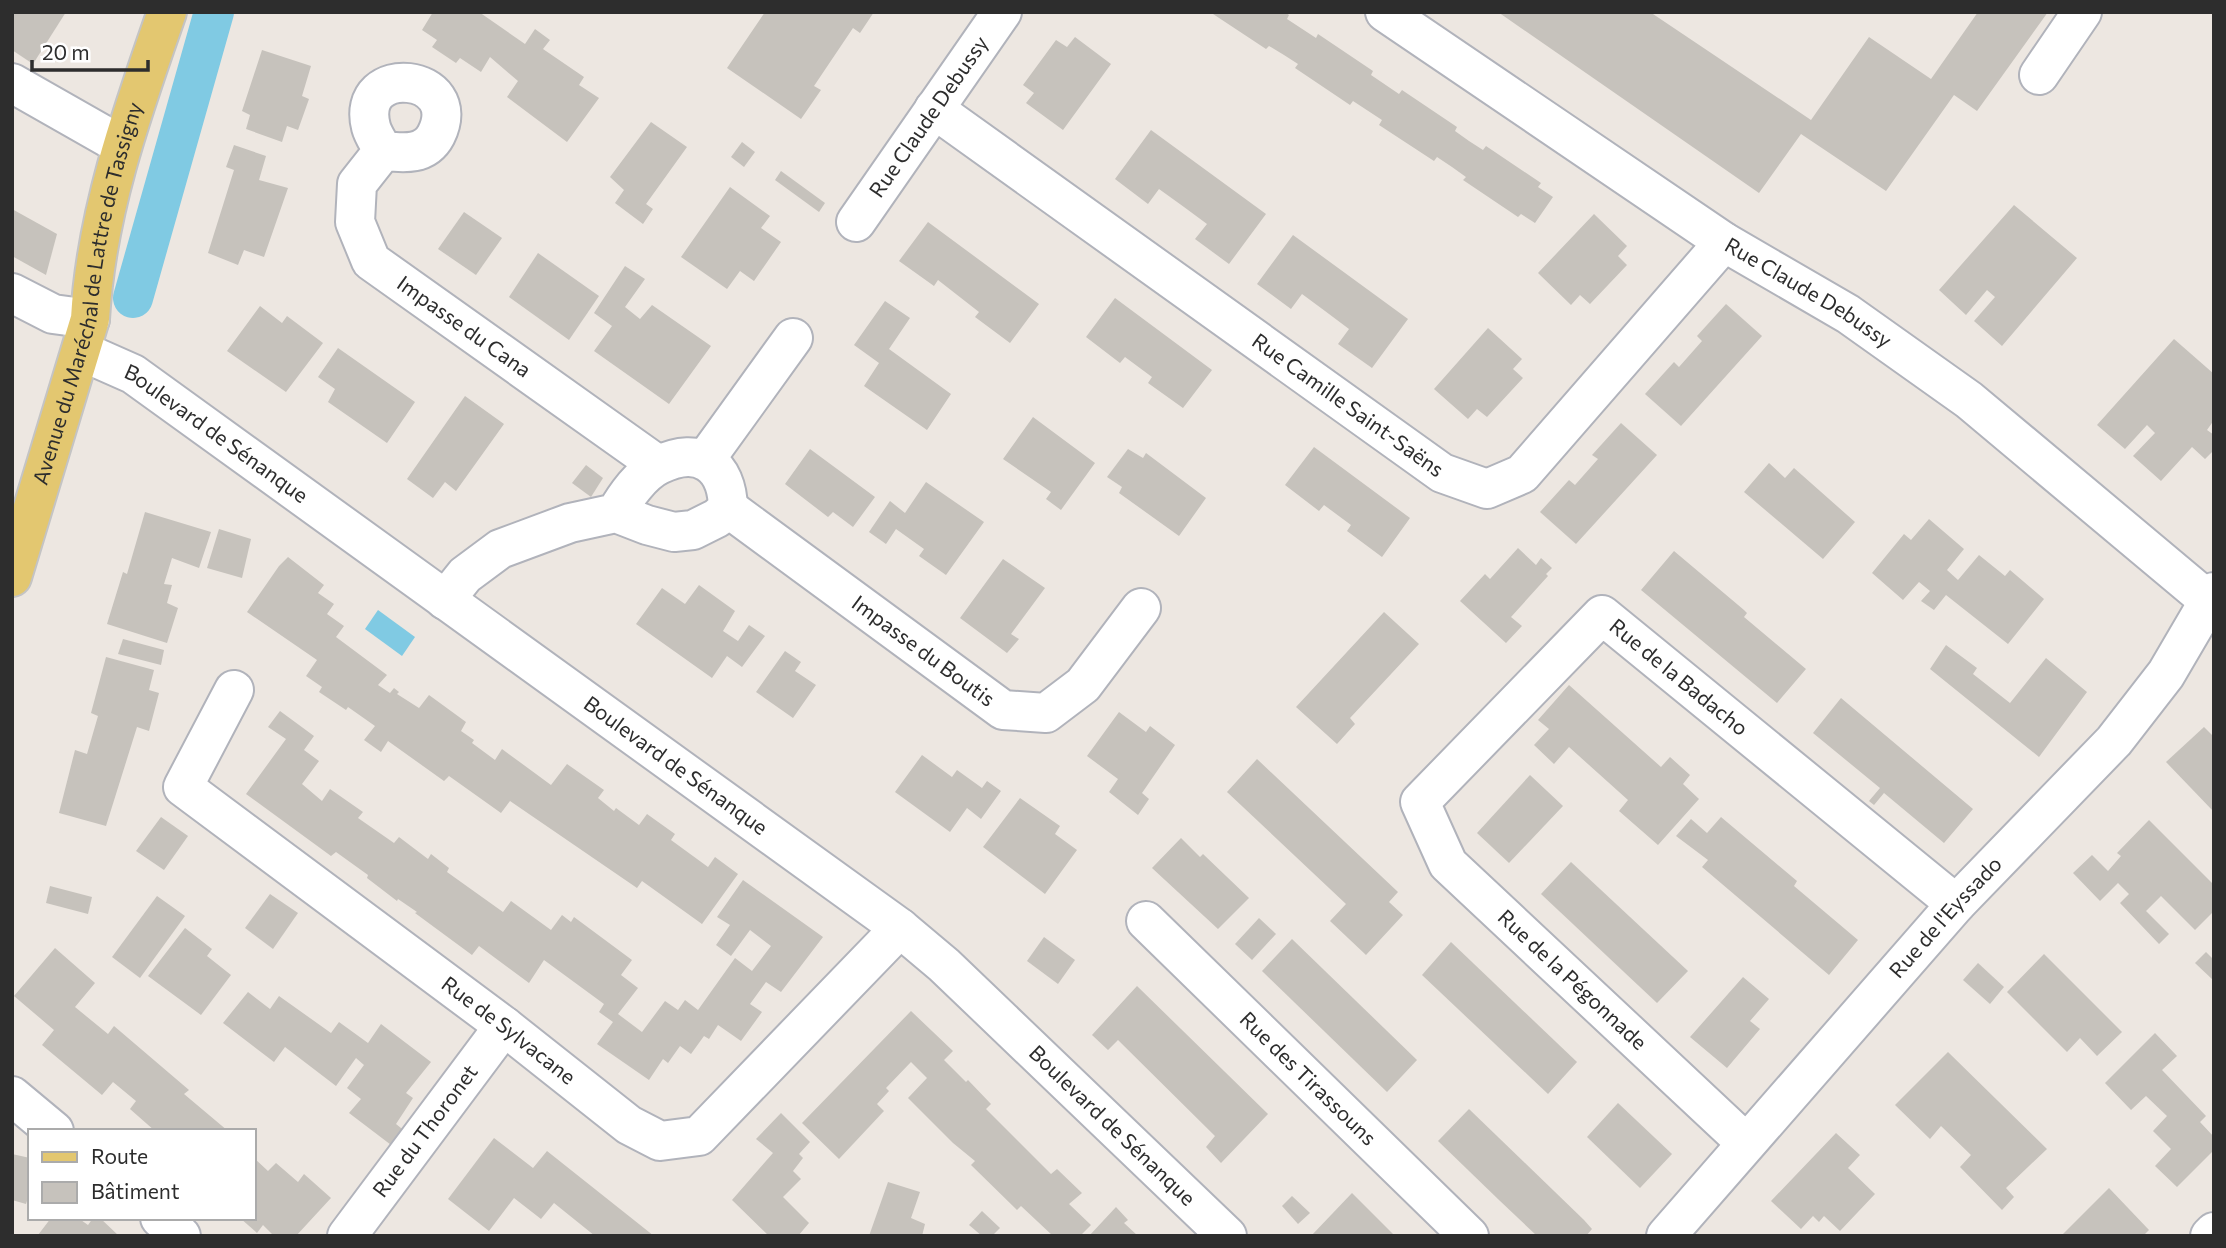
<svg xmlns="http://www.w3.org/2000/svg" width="2226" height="1248" viewBox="0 0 2226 1248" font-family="Commissioner,sans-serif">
<rect width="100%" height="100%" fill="#ede7e1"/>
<path fill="#80cae3" d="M378,610L415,637L402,656L365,629Z"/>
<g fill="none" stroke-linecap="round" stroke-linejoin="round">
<path stroke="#80cae3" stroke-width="40" d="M133,298L214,12"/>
</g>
<g fill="#c6c2bc">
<path d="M12,12H66L33,64L12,50Z"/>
<path d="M433,12H479L525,44L535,29L550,40L543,49L584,77L579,85L599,98L567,142L507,97L518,81L490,57L481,72L460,58L456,63L432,47L437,40L422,30Z"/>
<path d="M765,12H874L860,33L853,28L814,86L821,90L801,119L727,68Z"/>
<path d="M1210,12H1285L1289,15L1287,19L1316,38L1318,34L1373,71L1371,75L1399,94L1402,90L1457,127L1455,131L1469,141L1483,150L1486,146L1541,183L1538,187L1553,197L1535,223L1521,214L1518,217L1463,180L1466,177L1452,167L1437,157L1434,161L1379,125L1382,120L1353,101L1350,105L1295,68L1298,64L1284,55L1269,46L1266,49Z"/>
<path d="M1498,12H1650L1811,120L1869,37L1931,79L1978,12H2048L1977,111L1954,95L1886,191L1801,134L1759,193Z"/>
<path d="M1075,37L1111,64L1063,130L1026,103L1034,93L1023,85L1056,40L1067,47Z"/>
<path d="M262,50L311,66L302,96L309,99L298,130L287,126L282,142L246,129L250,115L242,111Z"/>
<path d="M651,122L687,147L646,204L653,209L643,224L615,203L624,190L610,177Z"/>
<path d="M1151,130L1266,214L1229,264L1195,239L1207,224L1184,207L1159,189L1148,204L1115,179Z"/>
<path d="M742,142L755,152L744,167L731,157Z"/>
<path d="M234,145L266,156L259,180L288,188L264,257L244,250L238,265L208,253L234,170L226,167Z"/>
<path d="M781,171L825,203L819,212L775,180Z"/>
<path d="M730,187L770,216L761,228L781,242L754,281L740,271L727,289L681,257Z"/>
<path d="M2014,205L2077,258L2002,346L1974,321L1995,297L1987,290L1966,315L1939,290Z"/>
<path d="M12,209L57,234L46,275L12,256Z"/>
<path d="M464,212L502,238L476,275L438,249Z"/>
<path d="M1594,214L1627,246L1618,256L1627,265L1590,304L1580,295L1571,305L1538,273Z"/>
<path d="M928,222L1039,304L1010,343L975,317L979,312L938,280L934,286L899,261Z"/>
<path d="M1293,235L1408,319L1372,368L1338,344L1349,329L1325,311L1302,294L1291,309L1257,284Z"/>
<path d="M538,253L599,296L569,340L509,297Z"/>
<path d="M625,266L645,279L625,307L640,319L652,305L711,346L669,404L594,351L612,326L594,313Z"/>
<path d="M1115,298L1212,370L1183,408L1148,383L1152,377L1125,357L1120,363L1086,337Z"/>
<path d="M885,301L910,318L889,349L951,394L927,430L864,386L879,363L854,345Z"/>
<path d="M1726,304L1762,336L1681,426L1645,394L1674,362L1679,367L1702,341L1697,336Z"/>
<path d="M260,306L282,323L287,316L323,343L286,392L227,351Z"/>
<path d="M1488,328L1522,359L1513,369L1523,378L1487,417L1477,409L1468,419L1434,389Z"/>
<path d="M2174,339L2214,374V420L2207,430L2214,435V450L2205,459L2192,447L2161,481L2133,456L2155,433L2147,425L2125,449L2097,425Z"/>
<path d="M338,348L415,402L387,443L328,402L335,389L318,377Z"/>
<path d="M465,396L504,424L456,491L445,482L433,498L407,479Z"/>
<path d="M1033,417L1095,463L1061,510L1046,499L1051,492L1003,459Z"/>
<path d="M1621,423L1657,455L1576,544L1540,512L1569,480L1575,485L1598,459L1592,455Z"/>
<path d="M1314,447L1410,518L1382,557L1347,531L1351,525L1324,505L1319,511L1285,485Z"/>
<path d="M810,449L875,497L853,527L833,512L828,517L785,484Z"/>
<path d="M1128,449L1143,458L1146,453L1206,498L1179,536L1119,493L1122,487L1107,477Z"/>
<path d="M1769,463L1785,478L1794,468L1855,522L1823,559L1744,492Z"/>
<path d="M586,465L603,478L591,497L572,483Z"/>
<path d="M926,482L984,522L946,575L919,556L924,549L896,529L886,544L869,532L890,501L905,513Z"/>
<path d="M145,512L211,532L199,568L172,558L164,584L172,585L167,603L178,608L167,643L107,624L123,572L127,574Z"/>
<path d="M1929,519L1964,549L1947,570L1958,580L1979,555L2005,576L2010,570L2044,599L2008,644L1946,595L1934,610L1921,601L1930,591L1919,582L1903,600L1872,573L1904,534L1911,540Z"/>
<path d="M219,529L251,539L242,578L207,568Z"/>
<path d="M1518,548L1536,565L1541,558L1552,568L1546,574L1548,576L1511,617L1522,626L1506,643L1460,601L1485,574L1490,579Z"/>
<path d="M1674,551L1744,610L1747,613L1744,617L1806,669L1777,703L1641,590Z"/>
<path d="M288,557L324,585L318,593L334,604L327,614L344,626L336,637L387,675L378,685L390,693L394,688L399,692L397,694L419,708L429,695L466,722L461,731L474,740L472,743L495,760L502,749L551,785L567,764L604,790L598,798L614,811L616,808L639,825L647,814L675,834L671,840L708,867L715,857L738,874L702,924L642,881L637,888L510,801L501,813L449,776L444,781L388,741L381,752L364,740L375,726L348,707L346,710L319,692L322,687L306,676L317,660L247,612L279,566Z"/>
<path d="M1003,559L1045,588L1011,634L1019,639L1007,653L960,618Z"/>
<path d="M699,585L735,611L723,631L738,641L749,625L765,636L742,667L727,656L712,678L636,624L662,588L685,604Z"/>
<path d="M1384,612L1419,644L1350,718L1355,724L1337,744L1296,707Z"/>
<path d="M123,639L164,650L161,665L118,654Z"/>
<path d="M1946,645L1977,668L1973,674L2010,703L2046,658L2087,692L2039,757L1930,669Z"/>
<path d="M785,651L801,662L795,671L816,685L793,718L756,692Z"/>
<path d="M106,657L154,670L149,690L159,693L149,731L137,727L106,826L59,813L75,750L87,754L98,716L91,713Z"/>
<path d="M1569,685L1661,767L1670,757L1690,775L1683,784L1699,799L1658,845L1619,811L1628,800L1569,747L1554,764L1534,745L1549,729L1538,720Z"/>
<path d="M1841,698L1973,809L1944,843L1884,793L1874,805L1869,801L1880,788L1813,733Z"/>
<path d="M280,711L314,736L304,750L319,761L302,784L322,801L330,789L363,812L358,818L394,843L399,837L428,859L431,854L449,868L447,872L503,912L511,901L551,930L562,915L571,922L574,917L632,960L621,975L638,988L618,1014L642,1032L665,1001L678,1010L685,1000L698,1010L735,958L752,971L771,946L750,930L731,956L716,945L730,925L717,917L743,880L823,937L781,992L766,982L750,1004L762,1012L741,1041L718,1025L709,1039L704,1036L691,1054L680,1046L668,1063L663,1059L649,1080L597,1044L613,1022L599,1012L604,1004L544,960L529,983L479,946L472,955L415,913L417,912L398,899L397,901L367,878L368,875L336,852L331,856L246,794L286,739L268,727Z"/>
<path d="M1119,712L1146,732L1150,726L1175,745L1142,793L1149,799L1138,815L1109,792L1118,779L1087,756Z"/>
<path d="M2204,727L2214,737V812L2166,762Z"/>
<path d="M922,755L952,777L957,770L982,788L987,781L1001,791L981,819L967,808L950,832L895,792Z"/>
<path d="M1257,759L1398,892L1389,902L1403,915L1366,955L1330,921L1346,904L1227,792Z"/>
<path d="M1530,775L1563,806L1509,863L1477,833Z"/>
<path d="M1020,798L1060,826L1055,834L1077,850L1045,894L983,847Z"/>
<path d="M161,817L188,836L164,870L136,851Z"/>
<path d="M1721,817L1797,881L1794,886L1858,940L1829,975L1702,867L1708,860L1676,836L1691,819L1707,833Z"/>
<path d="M2149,820L2214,885V911L2195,930L2161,896L2146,911L2169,934L2159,944L2120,903L2129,894L2118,883L2100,901L2073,873L2092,855L2108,871L2121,856L2117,853Z"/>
<path d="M1181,838L1200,857L1203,854L1249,898L1218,929L1152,868Z"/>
<path d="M1571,862L1688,971L1657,1003L1541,894Z"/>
<path d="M50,886L92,897L88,914L46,903Z"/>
<path d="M270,894L298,913L273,949L245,928Z"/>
<path d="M157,896L185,916L140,978L112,957Z"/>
<path d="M1259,918L1276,934L1252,960L1235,944Z"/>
<path d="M185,928L212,949L207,956L231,975L201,1015L148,976Z"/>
<path d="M1044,937L1075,960L1058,984L1027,961Z"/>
<path d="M1292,939L1417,1060L1387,1092L1262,971Z"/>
<path d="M1451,942L1577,1062L1548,1094L1422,975Z"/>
<path d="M55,948L95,983L75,1007L108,1034L114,1026L189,1090L184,1094L228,1131H155L130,1109L136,1101L113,1082L102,1095L42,1045L54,1030L14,996Z"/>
<path d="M2206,952L2214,960V981L2195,963Z"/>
<path d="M2044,954L2122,1032L2097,1056L2080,1038L2067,1052L2007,992Z"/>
<path d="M1978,963L2004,987L1990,1004L1963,980Z"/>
<path d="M1743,977L1769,999L1750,1021L1760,1029L1727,1068L1690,1037Z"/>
<path d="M1137,986L1268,1114L1221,1163L1206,1147L1215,1136L1118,1040L1108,1050L1092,1035Z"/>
<path d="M248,992L270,1009L279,996L331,1033L339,1022L368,1043L381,1024L431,1062L406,1093L413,1098L396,1124L411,1136L399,1151L349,1113L361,1099L347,1088L364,1065L356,1058L336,1086L285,1047L274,1062L223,1023Z"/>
<path d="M911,1011L953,1051L944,1060L966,1082L968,1080L991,1104L986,1109L1051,1174L1057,1169L1082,1193L1069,1204L1091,1225L1080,1236H1053L1021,1206L1017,1210L971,1165L975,1161L953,1143L908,1098L927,1078L911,1062L886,1088L889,1091L877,1104L884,1111L839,1159L802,1123Z"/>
<path d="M2155,1033L2177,1056L2162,1070L2206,1116L2200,1122L2214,1137V1150L2177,1187L2155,1166L2171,1149L2153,1131L2167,1116L2146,1096L2131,1110L2105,1083Z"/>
<path d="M1948,1052L2047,1149L2006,1188L2014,1197L2002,1210L1960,1167L1971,1155L1941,1126L1930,1139L1895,1105Z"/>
<path d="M1618,1103L1672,1154L1640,1188L1587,1137Z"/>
<path d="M1469,1109L1584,1220L1592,1229L1586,1236H1537L1499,1200L1438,1141Z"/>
<path d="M781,1113L810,1142L799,1154L803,1158L793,1171L801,1179L783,1197L809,1223L798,1236H769L732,1200L773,1153L756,1139Z"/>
<path d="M1836,1133L1860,1155L1848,1168L1875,1194L1840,1231L1824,1216L1819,1222L1813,1216L1801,1229L1771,1201Z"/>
<path d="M494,1138L533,1168L547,1151L654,1236H595L554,1203L541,1219L514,1198L489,1231L448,1199Z"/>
<path d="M12,1154L30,1158V1191L26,1204L12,1200Z"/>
<path d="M254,1158L268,1171L276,1163L298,1182L304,1174L331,1198L296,1236H274L263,1225L257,1233L240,1218H254Z"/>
<path d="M888,1182L920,1192L911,1218L925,1224L922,1236H869Z"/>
<path d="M2109,1188L2149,1230L2143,1236H2061Z"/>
<path d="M1352,1193L1395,1236H1311Z"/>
<path d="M1292,1196L1310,1213L1298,1224L1282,1206Z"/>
<path d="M1116,1207L1128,1220L1124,1223L1138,1236H1089Z"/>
<path d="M982,1211L1000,1228L992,1236H982L969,1225Z"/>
<path d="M51,1218H78L88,1225L93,1218H100L119,1236H39L38,1235Z"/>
</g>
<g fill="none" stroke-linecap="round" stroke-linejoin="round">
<defs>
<g id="minor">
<path id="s1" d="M1385,12L1724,242L1848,314L1969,400L2209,601"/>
<path d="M2039,75L2082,12"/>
<path d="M12,83L121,145"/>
<path id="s2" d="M934,109L1442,473L1487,489L1522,474L1724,242"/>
<path id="s3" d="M383,151C379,143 373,135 371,127C354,61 467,73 436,135C425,156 403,153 383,151L357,184L355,222L371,261L658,465"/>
<path id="s4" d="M856,222L1002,12"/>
<path d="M12,293L53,314L90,319"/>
<path id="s5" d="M81,351L133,374L900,928L944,965L1227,1236"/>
<path d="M705,460L793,338"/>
<path id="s6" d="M728,508L1003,710L1046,713L1083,685L1141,608"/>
<path d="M445,600L465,575L500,549L570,523L616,513L647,525L674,532L693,530L717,518L728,508C727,465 700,445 659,465C642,473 625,497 616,513"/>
<path id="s7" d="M234,690L183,787L504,1026L629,1125L660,1141L699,1136L900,928"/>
<path id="s8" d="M1146,921L1469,1236"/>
<path d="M12,1096L54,1131"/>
<path id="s9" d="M1746,1143L1448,864L1420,802L1602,615L1956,904"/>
<path d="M160,1218L181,1236"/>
<path id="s10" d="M347,1236L504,1026"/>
<path id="s11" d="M1666,1236L1956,904L2114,741L2166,674L2214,592"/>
<path d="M2210,1236L2214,1232"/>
</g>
<g id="major">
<path id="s12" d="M12,577L90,319C96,213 132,112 167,12"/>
</g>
</defs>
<use href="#minor" stroke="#b1b3bb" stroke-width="42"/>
<use href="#major" stroke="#c4c4c4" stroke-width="42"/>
<use href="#minor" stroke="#fff" stroke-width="38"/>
<use href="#major" stroke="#e3c770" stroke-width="38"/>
</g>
<g text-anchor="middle" stroke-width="6" stroke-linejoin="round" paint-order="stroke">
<g font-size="21" fill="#2d2d2d" stroke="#fff">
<text dy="7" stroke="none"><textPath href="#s4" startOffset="128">Rue Claude Debussy</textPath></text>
<text dy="7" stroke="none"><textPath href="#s1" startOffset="508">Rue Claude Debussy</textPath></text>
<text dy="7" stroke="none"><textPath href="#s12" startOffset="294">Avenue du Maréchal de Lattre de Tassigny</textPath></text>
<text dy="7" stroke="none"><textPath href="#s3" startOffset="464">Impasse du Cana</textPath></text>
<text dy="7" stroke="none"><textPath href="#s2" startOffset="509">Rue Camille Saint-Saëns</textPath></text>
<text dy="7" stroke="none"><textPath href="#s5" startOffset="159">Boulevard de Sénanque</textPath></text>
<text dy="7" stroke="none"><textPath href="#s6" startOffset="242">Impasse du Boutis</textPath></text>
<text dy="7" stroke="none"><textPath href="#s9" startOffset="836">Rue de la Badacho</textPath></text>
<text dy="7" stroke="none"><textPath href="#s5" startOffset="726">Boulevard de Sénanque</textPath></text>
<text dy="7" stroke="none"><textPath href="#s11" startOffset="424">Rue de l'Eyssado</textPath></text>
<text transform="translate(1572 980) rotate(43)" y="7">Rue de la Pégonnade</text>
<text dy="7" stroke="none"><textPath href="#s7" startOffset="516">Rue de Sylvacane</textPath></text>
<text dy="7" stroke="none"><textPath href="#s8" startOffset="226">Rue des Tirassouns</textPath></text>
<text dy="7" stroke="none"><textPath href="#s5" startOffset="1293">Boulevard de Sénanque</textPath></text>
<text dy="7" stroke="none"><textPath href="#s10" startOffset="131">Rue du Thoronet</textPath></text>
</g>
</g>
<rect width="2226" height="1248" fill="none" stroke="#2d2d2d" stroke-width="28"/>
<rect x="28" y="1129" width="228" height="91" fill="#ffffff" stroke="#ababab" stroke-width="2"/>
<rect x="42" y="1152" width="35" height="10" fill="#e3c770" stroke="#ababab" stroke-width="2"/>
<text x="91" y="1164" font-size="21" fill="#2d2d2d">Route</text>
<rect x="42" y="1182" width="35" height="21" fill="#c6c2bc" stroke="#ababab" stroke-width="2"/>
<text x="91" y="1199" font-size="21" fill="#2d2d2d">Bâtiment</text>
<path d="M32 60v10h116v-10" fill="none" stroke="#2d2d2d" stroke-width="3.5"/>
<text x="42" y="60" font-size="21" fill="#2d2d2d" stroke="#ffffff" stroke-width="5" paint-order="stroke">20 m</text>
</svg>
